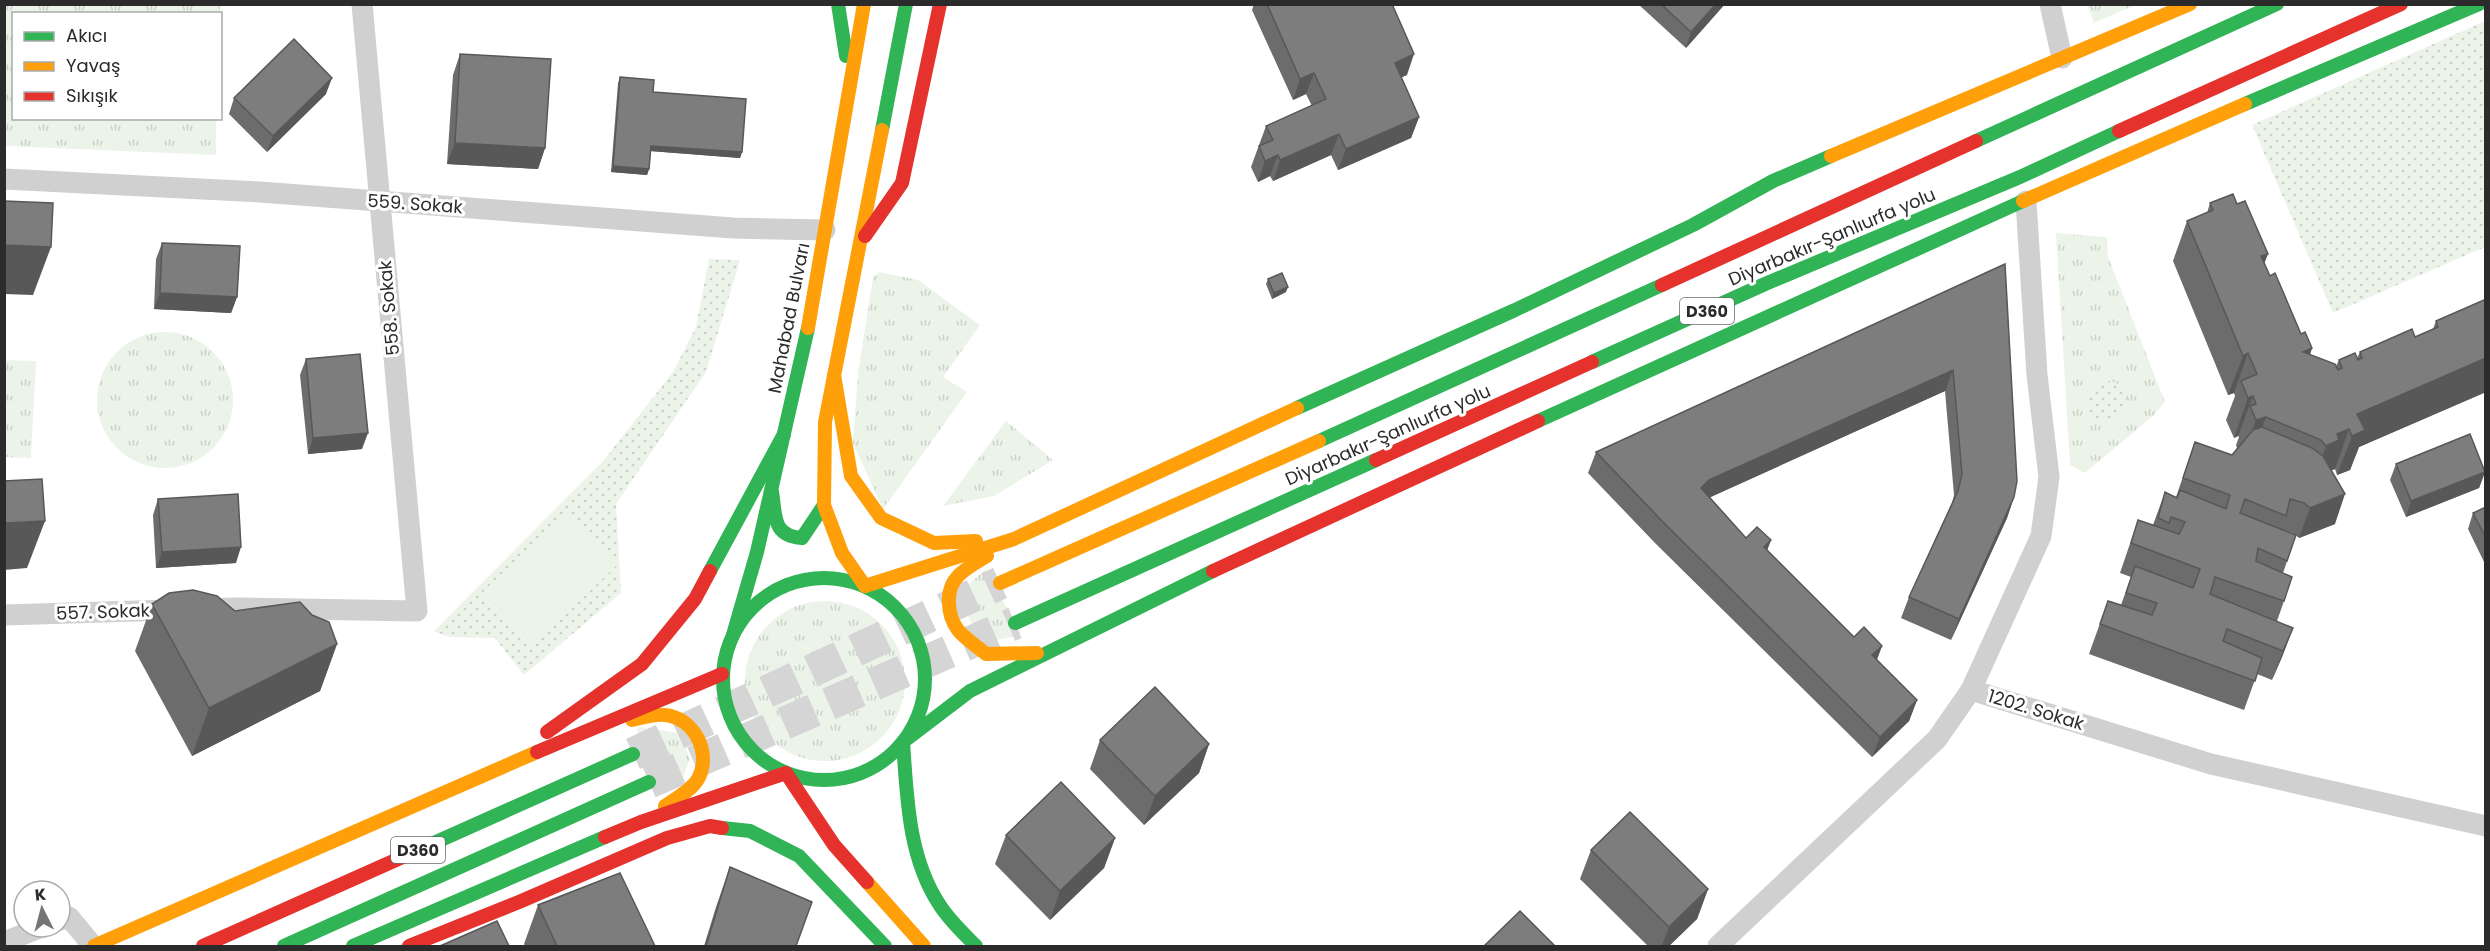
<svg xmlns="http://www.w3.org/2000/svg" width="2490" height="951" viewBox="0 0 2490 951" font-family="Poppins,sans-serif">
<defs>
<pattern id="grass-tufts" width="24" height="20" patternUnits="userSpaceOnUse" patternTransform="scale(1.5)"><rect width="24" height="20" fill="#ecf4e9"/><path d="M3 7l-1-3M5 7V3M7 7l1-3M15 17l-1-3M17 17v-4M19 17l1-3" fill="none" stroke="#cbd1c8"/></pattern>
<pattern id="park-dots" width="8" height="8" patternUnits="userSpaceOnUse" patternTransform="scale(1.5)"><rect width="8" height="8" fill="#ecf4e9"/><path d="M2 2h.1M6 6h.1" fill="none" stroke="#cbd1c8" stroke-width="1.8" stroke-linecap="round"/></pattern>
</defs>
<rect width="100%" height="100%" fill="#fff"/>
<g fill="url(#grass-tufts)">
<path d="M5,4L220,5V14H14V118L216,119V155L5,146Z"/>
<path d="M2087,4H2135V5L2094,23Z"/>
<path d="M2056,233L2107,237L2108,257L2165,402L2154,415L2085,473L2070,465Z"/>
<path d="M879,272L918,280L980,325L943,377L967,392L883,509L853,443L858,373L873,277Z"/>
<circle cx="165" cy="400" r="68"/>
<path d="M4,360L36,361L31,458L5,457Z"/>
<path d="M1006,421L1053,460L994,496L943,506Z"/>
<path d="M986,569L1021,634C995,642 980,645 968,616C964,608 962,598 966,589C969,582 981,574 986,569Z"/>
<circle cx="825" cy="681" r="80"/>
<path d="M636,727L680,733L690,759L682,780L666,793Z"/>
</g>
<g fill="url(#park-dots)">
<path d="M2485,21V247L2333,313L2252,125Z"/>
<path d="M709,259L740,260L706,372L616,504L621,593L524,675L495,638L449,637L434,631L604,460L673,372L696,327Z"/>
<circle cx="2107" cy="401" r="20"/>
</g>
<path fill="#ecf4e9" d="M567,511L618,564L534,644L483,592Z"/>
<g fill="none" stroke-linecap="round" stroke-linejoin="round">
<g stroke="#d5d5d5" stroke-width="33" stroke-dasharray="33 16" stroke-linecap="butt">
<path d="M633,754L1000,583"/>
<path d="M649,782L1015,623"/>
</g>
<g stroke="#d0d0d0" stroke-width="21">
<path d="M2050,4L2062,58"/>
<path d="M4,179L260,192L733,228L825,230"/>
<path d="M2026,201L2037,375L2049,477L2041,536L1971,690L2211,764L2486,826"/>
<path d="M4,615L236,608L417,611L362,4"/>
<path d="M60,920L69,917L93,946"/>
<path d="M4,942L42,927"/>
<path d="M1718,946L1937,739L1971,690"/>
</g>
<g stroke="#30b455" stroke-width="14">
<path d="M838,4L846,56"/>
<path d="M2245,104L2479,4"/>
<path d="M882,130L906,4"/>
<path d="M1976,141L2277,4"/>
<path d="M1592,362L1765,284L2020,177L2119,131"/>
<path d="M1297,408L1515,310L1693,225L1773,181L1831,156"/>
<path d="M1538,421L2023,201"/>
<path d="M1319,441L1662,285"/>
<path d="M772,492C776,516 772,536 802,538L824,505"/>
<path d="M710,571L784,434"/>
<circle cx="824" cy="679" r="101"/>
<path d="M1015,623L1376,460"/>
<path d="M733,635L757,552L808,328"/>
<path d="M722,828L750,831L799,856L885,946"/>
<path d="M425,847L633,754"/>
<path d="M284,946L649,782"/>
<path d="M353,946L605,837"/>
<path d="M976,946C963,933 949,920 939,904C908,856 907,797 903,742L970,691L1213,571"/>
</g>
<g stroke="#ff9f0a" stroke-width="14">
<path d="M1831,156L2190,4"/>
<path d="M2023,201L2245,104"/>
<path d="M808,328L864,4"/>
<path d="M834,375L851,476L881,518L934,543L976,541"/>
<path d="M987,556C967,568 947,577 949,603C949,612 952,622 958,630C965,639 977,646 986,654L1037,653"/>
<path d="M1000,583L1319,441"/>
<path d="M865,586L842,553L824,505L825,422L882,130"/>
<path d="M865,586L1014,539L1297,408"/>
<path d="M632,720C642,718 654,714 665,715C695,718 712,754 698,779C691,791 676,798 665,806"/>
<path d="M867,882L924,946"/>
<path d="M94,946L537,752"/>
</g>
<g stroke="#e5322d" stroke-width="14">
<path d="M2119,131L2401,4"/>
<path d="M865,236L902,183L940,4"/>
<path d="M1662,285L1976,141"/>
<path d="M1376,460L1592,362"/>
<path d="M1213,571L1538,421"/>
<path d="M547,732L642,664L695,599L710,571"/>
<path d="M537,752L722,674"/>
<path d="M605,837L641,822L786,773L834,845L867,882"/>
<path d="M203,946L425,847"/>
<path d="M409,946L519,902L667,838L710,826L722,828"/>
</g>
</g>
<g fill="#6c6c6c">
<path d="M1254,4H1392L1407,75L1401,77L1419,117L1411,138L1338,170L1331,155L1273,181L1270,176L1258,182L1251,167L1266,126L1312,106L1306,94L1293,100L1252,10Z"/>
<path d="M1638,4H1725L1686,48Z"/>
<path d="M460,54L545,148L538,169L447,164L453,75Z"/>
<path d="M620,77L653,92L742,152L740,158L651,151L649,169L647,175L611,172L618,83Z"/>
<path d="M326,94L267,152L229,114L234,98Z"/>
<path d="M2210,203L2264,263L2270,276L2301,334L2312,348L2310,355L2336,366L2339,360L2357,358L2360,352L2415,337L2433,329L2436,321L2486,304V392L2359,447L2350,470L2337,475L2335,469L2331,470L2335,524L2299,538L2293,533L2281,529L2296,535L2283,573L2284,601L2277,621L2293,628L2282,657L2272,680L2257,674L2244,710L2089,654L2108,601L2121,605L2131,577L2120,573L2138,520L2153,525L2165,492L2176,497L2195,442L2232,455L2237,448L2236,445L2239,437L2238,436L2234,438L2226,420L2235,396L2234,393L2228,395L2173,261L2187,221L2207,213Z"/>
<path d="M162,243L237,297L231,313L154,309L156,259Z"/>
<path d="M2005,264L2014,497L2007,518L1951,640L1901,618L1909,597L1952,503L1954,495L1945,391L1710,497L1746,538L1771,540L1767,550L1854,637L1882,646L1877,660L1917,700L1909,721L1872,757L1656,544L1588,473L1596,452Z"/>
<path d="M1268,279L1286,292L1272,299L1266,284Z"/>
<path d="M306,359L362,449L308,454L300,375Z"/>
<path d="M2396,464L2485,472L2479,488L2406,517L2390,480Z"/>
<path d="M158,499L236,563L156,568L153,515Z"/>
<path d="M2486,507V566L2468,529L2473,513Z"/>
<path d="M152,604L235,611L337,644L320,691L192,756L135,651Z"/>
<path d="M1100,740L1209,744L1199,773L1144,825L1090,769Z"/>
<path d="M1006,835L1115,838L1104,868L1050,920L995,864Z"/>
<path d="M1591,850L1708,889L1697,919L1669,946H1648L1580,879Z"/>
<path d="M730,867L812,902L796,946H704L716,907Z"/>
<path d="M538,905L655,946H525L524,944Z"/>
</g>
<g fill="#585858">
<path d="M1716,4H1725L1686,48L1691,32Z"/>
<path d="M1414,54L1407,75L1387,84L1395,63Z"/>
<path d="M1314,73L1306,94L1293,100L1300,79Z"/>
<path d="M332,78L326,94L267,152L273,136Z"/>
<path d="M1419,117L1411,138L1338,170L1346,149Z"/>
<path d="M1339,134L1331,155L1273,181L1280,160Z"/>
<path d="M455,143L545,148L538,169L447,164Z"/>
<path d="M651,146L742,152L740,158L649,151Z"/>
<path d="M1278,155L1270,176L1258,182L1265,161Z"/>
<path d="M613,166L649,169L647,175L611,172Z"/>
<path d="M4,245L51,247L33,295L4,294Z"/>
<path d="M2268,254L2253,293L2261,256Z"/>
<path d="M1288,287L1286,292L1272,299L1274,293Z"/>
<path d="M160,293L237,297L231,313L154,309Z"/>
<path d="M2312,348L2298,388L2303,352Z"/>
<path d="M2248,353L2234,393L2228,395L2243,356Z"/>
<path d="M2486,358V392L2359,447L2350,470L2337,475L2352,436L2357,414Z"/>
<path d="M1953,370L1945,391L1702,501L1701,488L1709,480Z"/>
<path d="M2253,396L2238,436L2234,438L2248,398Z"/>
<path d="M2266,417L2251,456L2242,460L2256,420Z"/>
<path d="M2349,429L2335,469L2328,472L2312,485L2326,446L2337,434Z"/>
<path d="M368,433L362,449L308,454L313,438Z"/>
<path d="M2485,472L2479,488L2406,517L2411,501Z"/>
<path d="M2345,494L2335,524L2299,538L2310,508Z"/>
<path d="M2014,497L2007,518L1951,640L1959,619Z"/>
<path d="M45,521L27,568L4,570V523Z"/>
<path d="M1771,540L1763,561L1764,547Z"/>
<path d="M241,547L236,563L156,568L162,552Z"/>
<path d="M2293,628L2282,657L2272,680L2283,651Z"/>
<path d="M337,644L320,691L192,756L209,708Z"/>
<path d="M1882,646L1874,666L1872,655Z"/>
<path d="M1917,700L1909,721L1872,757L1880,737Z"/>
<path d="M1209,744L1199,773L1144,825L1155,796Z"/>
<path d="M1115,838L1104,868L1050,920L1060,891Z"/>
<path d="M1708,889L1697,919L1669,946H1662L1669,927Z"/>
</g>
<g fill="#7d7d7d" stroke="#585858" stroke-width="1.5">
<path d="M1267,4H1392L1414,54L1395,63L1419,117L1346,149L1339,134L1280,160L1278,155L1265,161L1259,146L1273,140L1266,126L1326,99L1314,73L1300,79Z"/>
<path d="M1661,4H1716L1691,32Z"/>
<path d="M294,39L332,78L273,136L234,98Z"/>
<path d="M460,54L551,59L545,148L455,143Z"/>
<path d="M620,77L654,80L653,92L746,99L742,152L651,146L649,169L613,166Z"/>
<path d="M2233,194L2237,204L2245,201L2268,254L2261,256L2270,276L2275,273L2301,334L2305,332L2312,348L2303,352L2335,364L2338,370L2342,368L2339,360L2355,353L2358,360L2362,358L2360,352L2412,329L2415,337L2438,327L2436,321L2484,300L2486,304V358L2357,414L2365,430L2352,436L2349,429L2337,434L2339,440L2326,446L2321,440L2266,417L2256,420L2250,406L2256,404L2253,396L2248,398L2241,381L2257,374L2248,353L2243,356L2187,221L2213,210L2210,203Z"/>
<path d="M4,201L53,203L51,247L4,245Z"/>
<path d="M162,243L240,246L237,297L160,293Z"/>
<path d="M2005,264L2017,481L2014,497L1959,619L1909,597L1958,491L1962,474L1953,370L1709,480L1701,488L1746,538L1757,527L1771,540L1764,547L1854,637L1864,627L1882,646L1872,655L1917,700L1880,737L1664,523L1596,452Z"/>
<path d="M1282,273L1288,287L1274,293L1268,279Z"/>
<path d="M360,354L368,433L313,438L306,359Z"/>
<path d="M2262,427L2312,448L2323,456L2345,494L2310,508L2304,503L2290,499L2286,516L2245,499L2240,513L2296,535L2287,561L2258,548L2256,561L2292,577L2284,601L2215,577L2210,594L2293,628L2283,651L2227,629L2223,641L2262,658L2255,681L2100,624L2108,601L2152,615L2157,603L2126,593L2135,566L2193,588L2200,569L2131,543L2138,520L2179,534L2185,522L2171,517L2169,523L2158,518L2165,492L2177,498L2180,490L2226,509L2230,495L2183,478L2195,442L2232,455L2253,430Z"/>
<path d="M2470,434L2485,472L2411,501L2396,464Z"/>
<path d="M42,479L45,521L4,523V481Z"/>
<path d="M238,494L241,547L162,552L158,499Z"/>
<path d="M2486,507V538L2473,513Z"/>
<path d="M193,590L217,596L235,611L300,602L312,615L329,622L337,644L209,708L152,604L169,593Z"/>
<path d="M1155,687L1209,744L1155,796L1100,740Z"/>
<path d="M1061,782L1115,838L1060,891L1006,835Z"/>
<path d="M1630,812L1708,889L1669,927L1591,850Z"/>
<path d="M730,867L812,902L796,946H706Z"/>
<path d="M620,873L655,946H557L538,905Z"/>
<path d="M1520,911L1555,946H1484Z"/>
<path d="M497,921L509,946H440Z"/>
</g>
<g text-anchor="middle" stroke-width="6" stroke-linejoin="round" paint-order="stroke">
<g fill="#fff" stroke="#6b6b6b" stroke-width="1.5">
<rect x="1680" y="298" width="54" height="26" rx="4.5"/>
<rect x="391" y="837" width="54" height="26" rx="4.5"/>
</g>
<g font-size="16" font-weight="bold" fill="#2b2b2b">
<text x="1707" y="317">D360</text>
<text x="418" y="856">D360</text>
</g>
<g font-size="18" fill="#2b2b2b" stroke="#fff">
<text transform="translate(415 204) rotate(4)" y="6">559. Sokak</text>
<text transform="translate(1832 237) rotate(-23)" y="6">Diyarbakır-Şanlıurfa yolu</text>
<text transform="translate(389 308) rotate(-95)" y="6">558. Sokak</text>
<text transform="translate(789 318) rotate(-79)" y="6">Mahabad Bulvarı</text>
<text transform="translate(1388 435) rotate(-24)" y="6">Diyarbakır-Şanlıurfa yolu</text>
<text transform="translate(103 612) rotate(-2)" y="6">557. Sokak</text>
<text transform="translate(2036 710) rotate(17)" y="6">1202. Sokak</text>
</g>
</g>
<rect width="2490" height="951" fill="none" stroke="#2b2b2b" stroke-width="12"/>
<rect x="12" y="12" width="210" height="108" fill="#ffffff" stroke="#aaaaaa" stroke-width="1.5"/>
<rect x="24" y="32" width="30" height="9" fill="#30b455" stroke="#aaaaaa" stroke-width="1.5"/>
<text x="66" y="42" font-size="18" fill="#2b2b2b">Akıcı</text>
<rect x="24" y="62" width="30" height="9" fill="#ff9f0a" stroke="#aaaaaa" stroke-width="1.5"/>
<text x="66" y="72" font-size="18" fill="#2b2b2b">Yavaş</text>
<rect x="24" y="92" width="30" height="9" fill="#e5322d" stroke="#aaaaaa" stroke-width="1.5"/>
<text x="66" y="102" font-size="18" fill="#2b2b2b">Sıkışık</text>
<g transform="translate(42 909) rotate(354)"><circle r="28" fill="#ffffff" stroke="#aaaaaa" stroke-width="1.5"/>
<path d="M0-4.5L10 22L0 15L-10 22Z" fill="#757575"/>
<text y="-9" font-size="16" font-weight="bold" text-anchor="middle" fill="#2b2b2b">K</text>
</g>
</svg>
